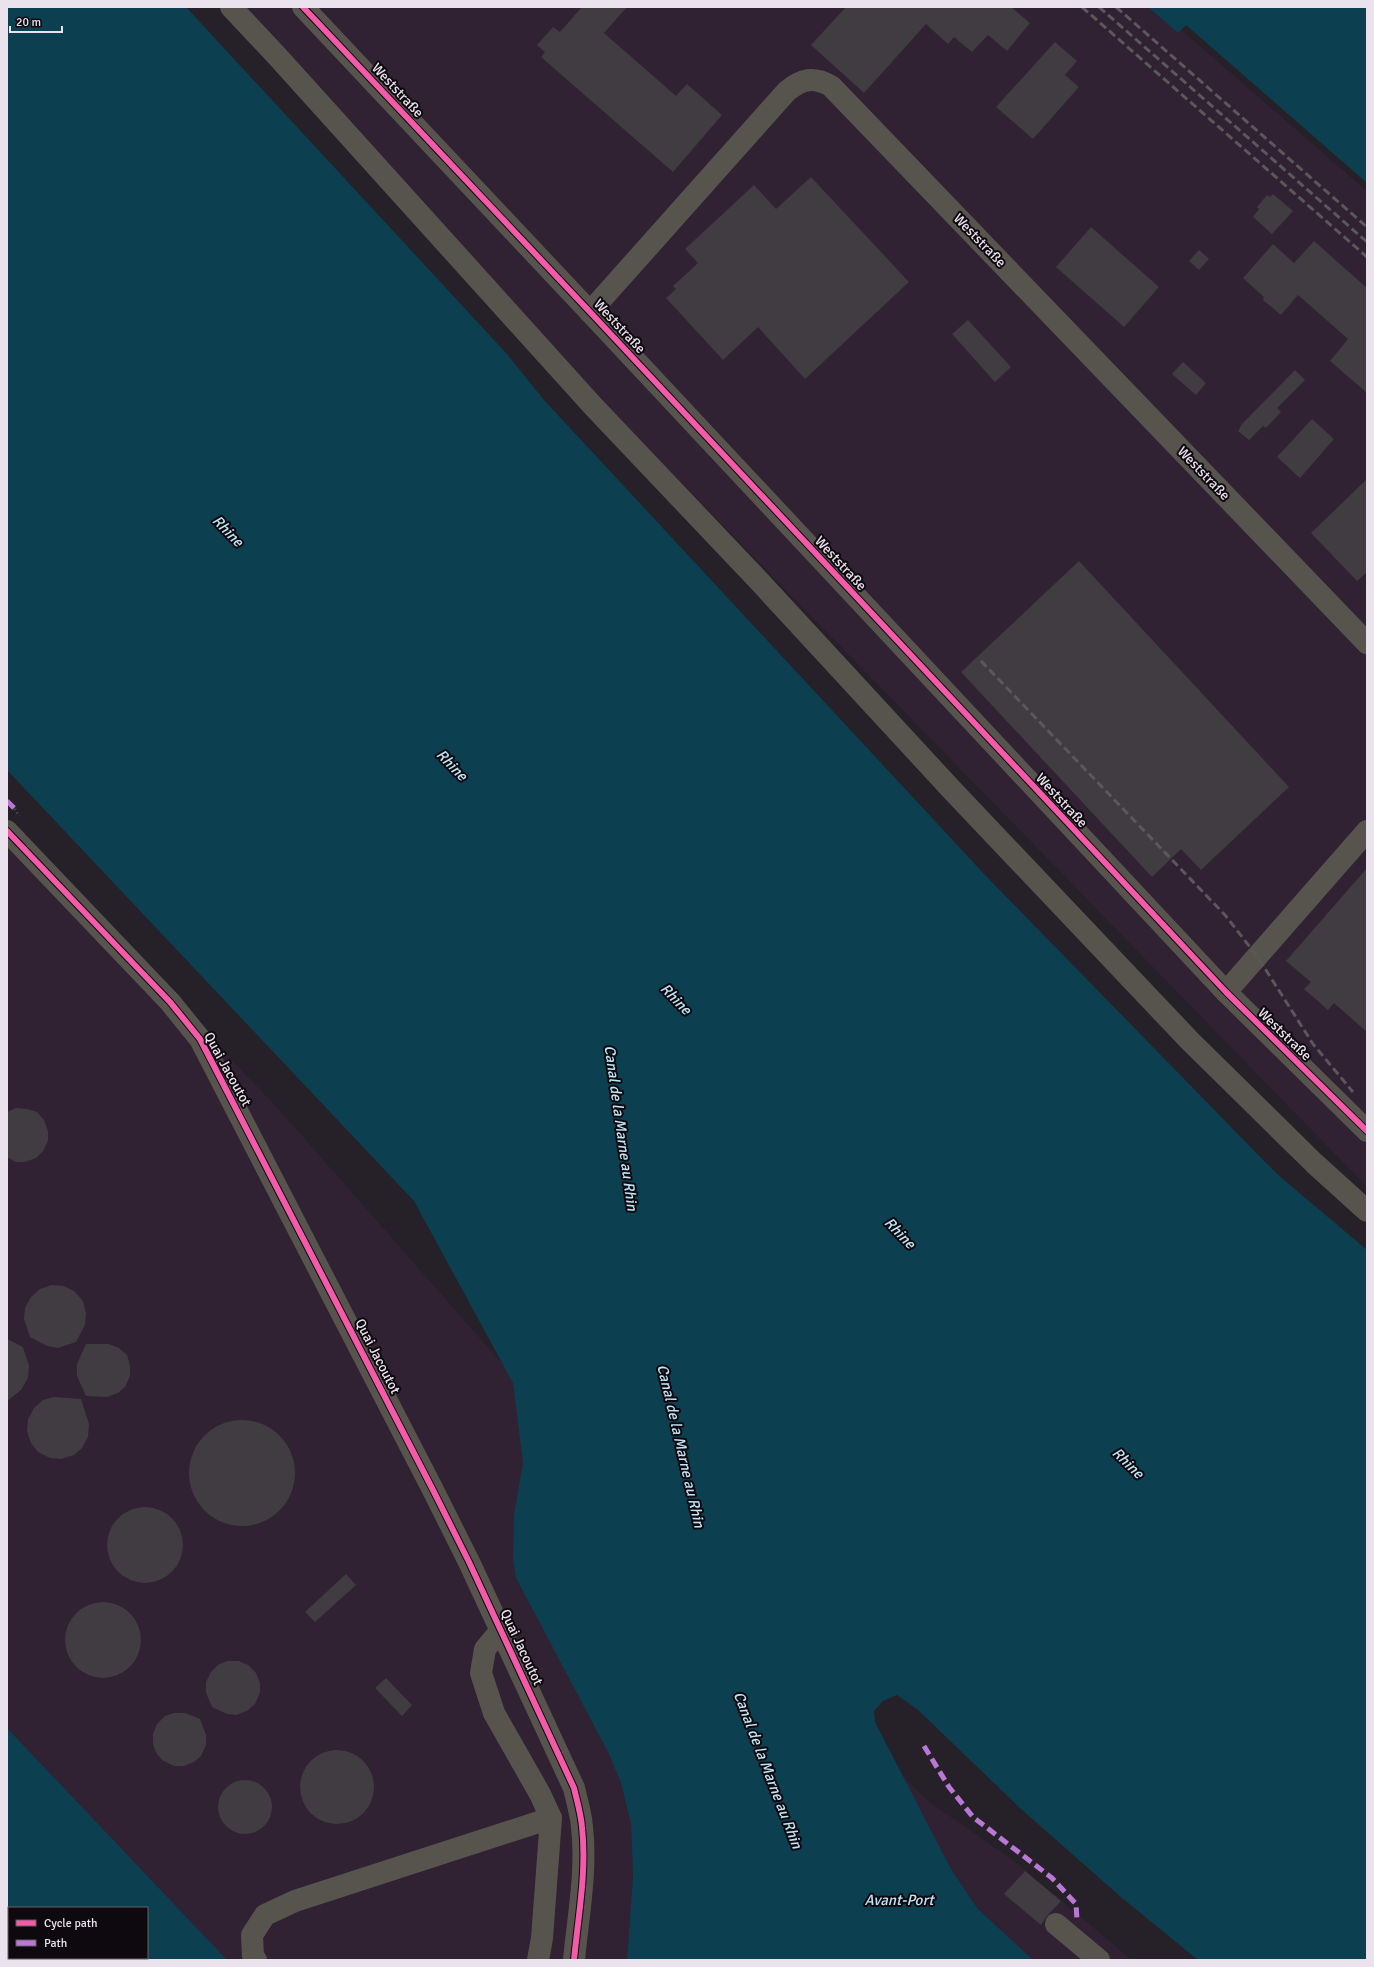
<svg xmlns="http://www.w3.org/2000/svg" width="1374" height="1967" viewBox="0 0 1374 1967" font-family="Signika,sans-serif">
<rect width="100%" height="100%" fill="#262028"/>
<g fill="#302133" fill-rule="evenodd">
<path d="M218,7H1155L1367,191V1187Z"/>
<path d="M7,826L276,1106L502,1363L735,1617L931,1803L1013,1860L1132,1960H7ZM9,1908H147V1958H9Z"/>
</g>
<g fill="#0c3f50" fill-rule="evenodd">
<path d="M7,7H186L507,354L544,400L986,876L1277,1174L1367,1250V1960H1198L1122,1898L1021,1809L918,1710L897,1695L883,1701L874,1711L875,1722L951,1869L977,1908L1033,1960H627L633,1876L631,1824L621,1783L608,1752L516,1578L513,1560L514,1514L523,1463L513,1383L414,1201L7,770Z"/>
<path d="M1148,7H1367V183L1186,25L1178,33Z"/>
<path d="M7,1728L227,1960H7ZM9,1908H147V1958H9Z"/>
</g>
<g fill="#413b42">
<path d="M582,7H627L604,33L676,96L687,84L722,115L673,172L541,57L545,52L537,45L553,27L560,32Z"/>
<path d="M846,7H1011L1030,23L1007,51L988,35L972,52L954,37L948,44L926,24L864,93L811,45Z"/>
<path d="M1055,42L1077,61L1065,75L1079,87L1033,139L996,107Z"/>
<path d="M811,177L909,282L805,379L758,327L723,360L666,298L676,289L673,286L698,263L685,249L754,185L776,209Z"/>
<path d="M1273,194L1293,211L1272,234L1253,217L1259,209L1257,207L1267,195L1270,197Z"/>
<path d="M1091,227L1159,287L1124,327L1056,267Z"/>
<path d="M1314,241L1367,288V393L1330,361L1348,339L1298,295L1281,315L1263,300L1264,297L1243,278L1273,244L1294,263Z"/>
<path d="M1199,250L1209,259L1199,270L1189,261Z"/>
<path d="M968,320L1011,367L995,382L952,334Z"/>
<path d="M1183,362L1206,383L1196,395L1172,374Z"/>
<path d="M1295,370L1305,380L1277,408L1281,412L1266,428L1263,426L1249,440L1238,431L1242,424Z"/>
<path d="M1312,419L1334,439L1300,478L1277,457Z"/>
<path d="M1367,479V572L1357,581L1311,533Z"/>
<path d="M1079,561L1289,787L1201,870L1181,849L1152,877L961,672Z"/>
<path d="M1367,868V1032L1334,1003L1328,1010L1304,989L1311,982L1286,961Z"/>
<path d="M16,1108L27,1109L37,1112L44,1120L48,1131V1141L43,1151L36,1158L25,1162H16L7,1157V1112Z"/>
<path d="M51,1285L64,1286L74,1291L83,1301L86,1313L85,1325L76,1342L58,1348L47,1346L30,1337L24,1319L25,1308L31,1297L40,1289Z"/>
<path d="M7,1339L23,1347L29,1366L28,1378L21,1390L7,1401Z"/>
<path d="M86,1344H109L119,1348L127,1355L130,1366V1376L125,1387L118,1393L107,1397L86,1396L77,1376V1364Z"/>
<path d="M54,1397L81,1399L89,1424L88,1437L82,1448L74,1455L61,1459L50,1458L38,1452L31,1443L27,1431L28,1419L34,1408L43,1400Z"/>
<circle cx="242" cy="1473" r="53"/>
<circle cx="145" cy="1545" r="38"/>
<path d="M346,1574L356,1585L315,1622L305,1612Z"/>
<circle cx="103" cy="1640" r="38"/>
<path d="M227,1661H239L248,1665L256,1673L260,1683V1693L255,1704L248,1710L237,1715L227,1714L212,1707L206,1693V1682L211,1672L218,1665Z"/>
<path d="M386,1678L412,1705L402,1716L375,1688Z"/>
<path d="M174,1713H185L200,1719L206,1735V1745L201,1756L194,1762L184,1766H174L162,1760L157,1754L153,1745V1734L157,1724L165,1716Z"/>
<circle cx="337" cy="1787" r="37"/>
<circle cx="245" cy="1807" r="27"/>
<path d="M1025,1871L1061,1901L1047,1916L1041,1925L1004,1894Z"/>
</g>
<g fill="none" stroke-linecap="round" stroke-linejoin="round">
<path stroke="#595654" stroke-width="2.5" stroke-dasharray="1 3" stroke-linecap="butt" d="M15,809L19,816"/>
<g stroke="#57544e" stroke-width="22">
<path d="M231,7L277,56L593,406L760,582L951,789L1190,1041L1314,1163L1367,1211"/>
<path d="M303,7L590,312L1226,992L1367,1131"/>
<path d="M590,312L787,91C802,79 813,76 831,86L1367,643"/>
<path d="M7,831L170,1002L200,1039L433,1490L469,1562L574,1788C577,1801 581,1814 582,1827C587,1871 578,1917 574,1960"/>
<path d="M1226,992L1367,831"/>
<path d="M501,1630L485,1649L481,1673L494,1713L540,1794L551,1818L542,1938L538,1960"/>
<path d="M1056,1924L1099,1960"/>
<path d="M256,1960L253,1956L252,1935L265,1915L295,1901L551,1818"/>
</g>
<g stroke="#5c5758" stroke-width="3" stroke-dasharray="8 4" stroke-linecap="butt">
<path d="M1082,7L1367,257"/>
<path d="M1099,7L1367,242"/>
<path d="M1116,7L1367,227"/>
<path d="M981,661L1225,915L1257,956L1313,1044L1353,1092"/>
</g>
<g stroke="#ba77d6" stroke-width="5" stroke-dasharray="10 5" stroke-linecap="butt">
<path d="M7,801L15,809"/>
<path d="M924,1746L949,1787L973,1817L1052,1878L1076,1904L1077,1920"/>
</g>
<defs>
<g id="cycleway">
<path d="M303,7L590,312L1226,992L1367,1131"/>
<path d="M7,831L170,1002L200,1039L433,1490L469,1562L574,1788C577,1801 581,1814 582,1827C587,1871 578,1917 574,1960"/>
</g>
</defs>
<use href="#cycleway" stroke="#0e090f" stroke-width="8"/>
<use href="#cycleway" stroke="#f35aa7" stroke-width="6"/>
</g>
<g text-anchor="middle" stroke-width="4" stroke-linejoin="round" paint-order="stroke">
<g font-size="14" fill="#eae2ec" stroke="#0e090f">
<text transform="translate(398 90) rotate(47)" y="5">Weststraße</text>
<text transform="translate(980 240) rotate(46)" y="5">Weststraße</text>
<text transform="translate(620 326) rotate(47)" y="5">Weststraße</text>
<text transform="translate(1204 473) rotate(46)" y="5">Weststraße</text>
<text transform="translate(841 563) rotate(47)" y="5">Weststraße</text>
<text transform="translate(1062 800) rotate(47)" y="5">Weststraße</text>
<text transform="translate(1285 1034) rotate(44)" y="5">Weststraße</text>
<text transform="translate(228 1069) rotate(61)" y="5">Quai Jacoutot</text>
<text transform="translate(378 1356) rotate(63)" y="5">Quai Jacoutot</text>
<text transform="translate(522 1647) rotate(65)" y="5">Quai Jacoutot</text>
</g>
<g font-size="15" font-style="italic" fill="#c1e5f5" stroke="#0e090f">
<text transform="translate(228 531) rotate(46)" y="5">Rhine</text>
<text transform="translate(452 765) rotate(46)" y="5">Rhine</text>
<text transform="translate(676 999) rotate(46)" y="5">Rhine</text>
<text transform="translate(621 1128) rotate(82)" y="5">Canal de la Marne au Rhin</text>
<text transform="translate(900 1233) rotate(46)" y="5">Rhine</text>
<text transform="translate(681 1446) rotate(77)" y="5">Canal de la Marne au Rhin</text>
<text transform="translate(1128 1463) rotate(44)" y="5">Rhine</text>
<text transform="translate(768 1770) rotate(69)" y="5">Canal de la Marne au Rhin</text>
<text x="899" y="1905">Avant-Port</text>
</g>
</g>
<rect width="1374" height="1967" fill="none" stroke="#eae2ec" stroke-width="16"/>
<rect x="8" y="1907" width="140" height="52" fill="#0e090f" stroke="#666067"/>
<rect x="16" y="1920" width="20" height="6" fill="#f35aa7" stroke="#666067"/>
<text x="44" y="1927" font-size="12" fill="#eae2ec">Cycle path</text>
<rect x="16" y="1940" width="20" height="6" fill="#ba77d6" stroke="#666067"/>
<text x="44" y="1947" font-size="12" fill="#eae2ec">Path</text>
<path d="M10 26v6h52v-6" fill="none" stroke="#eae2ec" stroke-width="2"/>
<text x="16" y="26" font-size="12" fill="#eae2ec" stroke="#0e090f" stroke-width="3" paint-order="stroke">20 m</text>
</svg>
